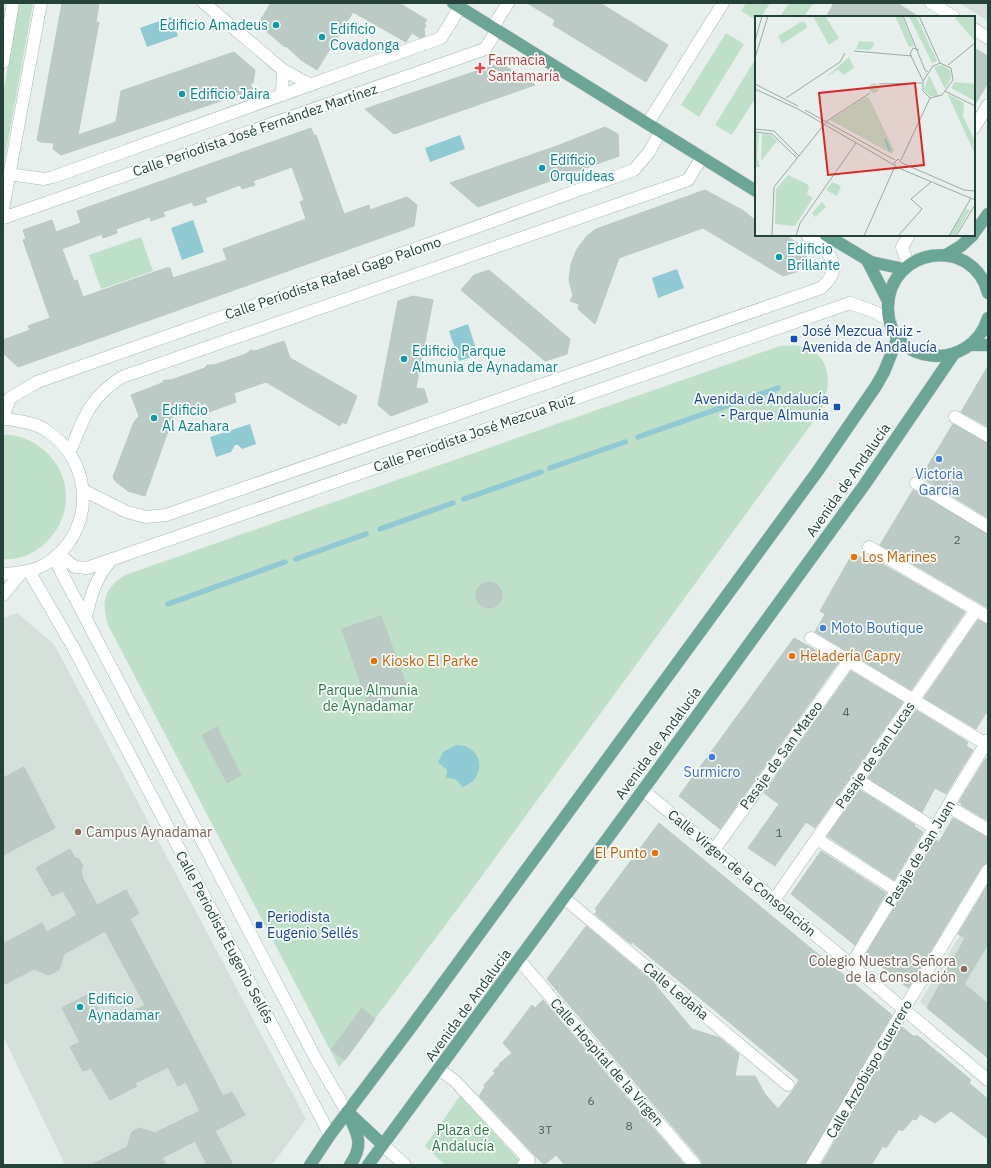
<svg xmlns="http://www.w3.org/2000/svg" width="991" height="1168" viewBox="0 0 991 1168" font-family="'IBM Plex Sans',sans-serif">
<rect width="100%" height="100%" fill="#e6efeb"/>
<g fill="#d4dfda">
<path d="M959,3H988V21Z"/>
<path d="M17,613L54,644L306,1119L272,1165H65L3,1036V618Z"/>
<path d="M988,888V1058L920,1002Z"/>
</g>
<g fill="#bfe0c8">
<path d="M19,3H33L3,167V94Z"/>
<path d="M746,3H770L761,17H756V20L741,11Z"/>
<path d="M789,3H813L804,17H780Z"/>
<path d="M726,33L744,44L699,117L681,105Z"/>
<path d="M756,58V97L732,135L715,125Z"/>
<path d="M141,237L153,271L101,289L89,255Z"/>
<path d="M780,346C786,346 793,345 799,346C833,352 832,386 821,411L471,891L339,1067L108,625C101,602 104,588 125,575Z"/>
<path d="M3,435C15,434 28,439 37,445C77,471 75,526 35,551C26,557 14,560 3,559Z"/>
<path d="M460,1096L520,1161L515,1165H445L425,1146Z"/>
</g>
<g fill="#8ec9d4">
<path d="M171,17L178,36L147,47L140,28Z"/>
<path d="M460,135L465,149L430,162L425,148Z"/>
<path d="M193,220L204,252L182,260L171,228Z"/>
<path d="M677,269L684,288L658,298L652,278Z"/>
<path d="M468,324L478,355L459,361L449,331Z"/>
<path d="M250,424L256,444L242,449L238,445H235L231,452L216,457L210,437Z"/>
<path d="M456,745C483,744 488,778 463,787L455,779L446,778L447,770L438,762L443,752Z"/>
</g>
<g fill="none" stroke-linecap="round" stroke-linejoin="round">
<g stroke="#8ec9d4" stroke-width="5.5">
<path d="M638,437L778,388"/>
<path d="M550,468L625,442"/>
<path d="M464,499L541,472"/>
<path d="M380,529L453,503"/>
<path d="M296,559L366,534"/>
<path d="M168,604L285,562"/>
</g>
</g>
<g fill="#bbcac4" stroke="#b8c9c2" fill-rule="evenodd">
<path d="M62,3H99L96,23L99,22L78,135L116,122L121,91L234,52L255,70L253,83L250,84L253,90L61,155L53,149L54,143L41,142L37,140Z"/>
<path d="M271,3H399L427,20L424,24L426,25L424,29L425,36L420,38L412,33L406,42L353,12L317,70L301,60L286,46L285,47L260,26L262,23L260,21Z"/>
<path d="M527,3H600L668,45L646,82L553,25L555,20Z"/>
<path d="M834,3H897L919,17H826Z"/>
<path d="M974,48L988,56V83L974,106Z"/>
<path d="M500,63L535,85L394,134L365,109Z"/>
<path d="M605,127L618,134L619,156L478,207L450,183L557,146Z"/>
<path d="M311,128L314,136L316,135L344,214L369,205L370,210L407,197L417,205L414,226L18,367L3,353V340L30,330L28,326L50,318L23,240L26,239L23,230L52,220L56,232L81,223L77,211ZM292,167L304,200L300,202L306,219L223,249L227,260L173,278L170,268H166L83,297L77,280L74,281L62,249L102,234L103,238L117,233L116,229L150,217L151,221L165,216L163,212L192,202L194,206L207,202L205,198L240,185L242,189L255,185L253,181Z"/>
<path d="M705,190L744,211L756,221V235H784L798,243L796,245L808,253L799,271L783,276L703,228L619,258L595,324L578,309L579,304L570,301L573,296L569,280L571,264L577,249L587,236L596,229Z"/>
<path d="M489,270L570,339L567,354L545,361L461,290L474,275Z"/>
<path d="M413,296L433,300L416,388L424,389L428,402L391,416L378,405L398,301Z"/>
<path d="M284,341L290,358L357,396L346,424L342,422L340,426L266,382L234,393L236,402L209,412L206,403L174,414L145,496L128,491L116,482L113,477L134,422L139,416L131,395L162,383L164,380H171L205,368L207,365H214L246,354L251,350L255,351Z"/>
<path d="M988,366V427L961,412Z"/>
<path d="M953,424L988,443V518L921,477Z"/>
<path d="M913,490L988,534V608L880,545Z"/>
<path d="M853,553L869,562L872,558L965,612L911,690L815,632L825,614L820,611Z"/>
<circle cx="489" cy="595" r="13"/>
<path d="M381,616L409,693L369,707L342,629Z"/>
<path d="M978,620L988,624V710L976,729L924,698Z"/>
<path d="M794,638L838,663L720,829L679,796Z"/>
<path d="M851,671L903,702L815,828L806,822L775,866L748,848L779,804L764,793Z"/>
<path d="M916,710L968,742L966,746L973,750L946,794L935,788L922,812L868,778Z"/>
<path d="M217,727L241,775L227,783L202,735Z"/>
<path d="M986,758L988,759V821L961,805L962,804L959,802Z"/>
<path d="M24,767L55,828L3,855V778Z"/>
<path d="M860,790L915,825L914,826L923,832L894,880L827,836Z"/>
<path d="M953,818L988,837V863L982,866L908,988L866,954L936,840L939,842Z"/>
<path d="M659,823L892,1015L805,1165H702L701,1160L547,979L586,926L653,982L692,1029L720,1038L739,1054L735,1076H755L765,1094L778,1109L794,1089L799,1080L632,942L631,944L595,914L597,911L595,909Z"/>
<path d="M70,849L75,858L79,859L83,866L81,871L83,879L97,905L126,890L139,913L130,919L223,1096L232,1092L245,1115L215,1131L233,1165H207L195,1141L162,1158L166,1165H91L127,1147L132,1132L139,1128L155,1133L200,1111L186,1082L178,1086L168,1067L135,1083L137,1086L110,1100L91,1068L83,1071L70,1047L80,1042L62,1008L89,994L107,1025L145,1005L105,931L64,954L59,970L49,975L34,969L3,985V944L42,923L47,932L77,915L63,891L52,896L36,868Z"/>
<path d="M821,851L886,893L855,945L791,894Z"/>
<path d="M988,884V944L964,984L988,1004V1058L927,1008L965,938L958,934Z"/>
<path d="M543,1000L685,1165H565L556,1155L544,1165L479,1096L485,1087L484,1085L495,1073L493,1071L500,1065L499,1064L512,1053L503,1043L532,1005L535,1008Z"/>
<path d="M362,1008L375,1019L345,1060L331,1050Z"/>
<path d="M902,1027L913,1036H918L971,1080L969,1083L988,1099V1139L951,1111L935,1123L920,1114L916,1120L913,1119L904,1129L902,1131L899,1129L886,1148L883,1146L871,1165H821Z"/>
</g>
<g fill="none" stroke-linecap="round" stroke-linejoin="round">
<defs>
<g id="street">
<path d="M204,3L283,70L311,85"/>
<path d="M931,3L954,17"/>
<path d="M493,27L508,3"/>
<path d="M974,29L988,38"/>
<path d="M282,95L283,70"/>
<path d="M648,123L723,3"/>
<path d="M974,128L988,105"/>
<path d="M908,265L902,247L909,235"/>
<path d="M955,417L988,436"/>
<path d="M916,483L988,527"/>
<path d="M869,547L988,617"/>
<path d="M811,638L988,745"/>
<path d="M858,780L934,828"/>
<path d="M948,806L988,830"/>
<path d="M817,839L896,890"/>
<path d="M714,850L849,661"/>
<path d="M564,898L788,1085"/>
<path d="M774,900L976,610"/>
<path d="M519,960L695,1165"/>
<path d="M851,965L988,740"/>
<path d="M439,1069L455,1081L529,1160L523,1165"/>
<path d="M812,1165L904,1009"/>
</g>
<g id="secondary">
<path d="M3,62L13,3"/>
<path d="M9,174L44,179L53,177L441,38L460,7"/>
<path d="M3,209L41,3"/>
<path d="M3,218L485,49L497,30"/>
<path d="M3,418L10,398L37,382L429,244L634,170L649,152L661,131"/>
<path d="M3,419C17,420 32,422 44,429C95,460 97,534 44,565C31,572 17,573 3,574"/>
<path d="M70,452C84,417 89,398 122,377L688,180L702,157"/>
<path d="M83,490L127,512L146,517L166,515L821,288C847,266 827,249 807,235"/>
<path d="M58,554L75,567L87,568L850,303L875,312L890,321"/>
<path d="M54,558L316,1059L347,1112"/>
<path d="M29,571L73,647L330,1135"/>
<path d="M3,595L21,573"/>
<path d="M86,617C91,594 96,578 112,559"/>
<path d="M643,790L988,1080"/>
<path d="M904,1009L988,870"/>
<path d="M382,1144L405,1165"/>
</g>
<g id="primary">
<path d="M453,3L756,191"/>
<path d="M974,233L988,214"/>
<path d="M826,235L871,262L904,269"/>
<path d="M946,255L961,246L973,235"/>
<path d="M867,260L888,301"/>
<path d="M988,293C973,235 889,247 888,307C887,366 971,374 988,318"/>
<path d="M972,345H988"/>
<path d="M347,1112C357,1133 365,1144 350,1165"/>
<path d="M351,1115L382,1144"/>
<path d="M310,1165L330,1135L409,1030L817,472L876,386L884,372L898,337"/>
<path d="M368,1165L643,790L865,484L953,355"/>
</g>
</defs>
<use href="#street" stroke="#a8b8b2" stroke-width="13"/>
<use href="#secondary" stroke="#a4bbb3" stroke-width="13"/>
<use href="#primary" stroke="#c2cac8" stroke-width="13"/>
<use href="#street" stroke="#fff" stroke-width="12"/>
<use href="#secondary" stroke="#fff" stroke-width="12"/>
<use href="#primary" stroke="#6aa596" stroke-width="12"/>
</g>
<g fill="#0f9aa8" stroke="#f7fbf9" stroke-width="1.5">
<circle cx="276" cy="25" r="4"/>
<circle cx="322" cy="37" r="4"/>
<circle cx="182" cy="94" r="4"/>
<circle cx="542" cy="168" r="4"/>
<circle cx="779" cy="257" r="4"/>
<circle cx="404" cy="359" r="4"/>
<circle cx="154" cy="418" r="4"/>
<circle cx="80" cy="1007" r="4"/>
</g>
<path fill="#e0444e" stroke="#f7fbf9" stroke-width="1.5" d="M478 62h4v4h4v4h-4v4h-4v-4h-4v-4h4z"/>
<g fill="#1a4fb4" stroke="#f7fbf9" stroke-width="1.5">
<rect x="790" y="335" width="8" height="8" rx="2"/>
<rect x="833" y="403" width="8" height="8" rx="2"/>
<rect x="255" y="921" width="8" height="8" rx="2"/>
</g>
<g fill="#3f7fe0" stroke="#f7fbf9" stroke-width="1.5">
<circle cx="939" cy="459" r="4"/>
<circle cx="823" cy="628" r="4"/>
<circle cx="712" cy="757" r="4"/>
</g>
<g fill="#e8710a" stroke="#f7fbf9" stroke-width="1.5">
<circle cx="854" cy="557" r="4"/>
<circle cx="792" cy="656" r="4"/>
<circle cx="374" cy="661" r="4"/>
<circle cx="655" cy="853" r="4"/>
</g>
<g fill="#8d6e63" stroke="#f7fbf9" stroke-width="1.5">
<circle cx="78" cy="832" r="4"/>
<circle cx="964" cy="969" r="4"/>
</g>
<g text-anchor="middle" stroke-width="3.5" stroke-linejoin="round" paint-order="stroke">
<g font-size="12" fill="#4a645c">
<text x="957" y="544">2</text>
<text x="846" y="716">4</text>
<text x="779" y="837">1</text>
<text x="591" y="1105">6</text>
<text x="629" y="1130">8</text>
<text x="545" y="1134">3T</text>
</g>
<g font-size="14" fill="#0d838f" stroke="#f7fbf9" text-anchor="start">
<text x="268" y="30" text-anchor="end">Edificio Amadeus</text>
<text x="330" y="34">Edificio<tspan x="330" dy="16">Covadonga</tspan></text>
<text x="190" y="99">Edificio Jaira</text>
<text x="550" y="165">Edificio<tspan x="550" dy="16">Orquídeas</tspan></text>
<text x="787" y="254">Edificio<tspan x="787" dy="16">Brillante</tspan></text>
<text x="412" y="356">Edificio Parque<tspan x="412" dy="16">Almunia de Aynadamar</tspan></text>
<text x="162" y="415">Edificio<tspan x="162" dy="16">Al Azahara</tspan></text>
<text x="88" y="1004">Edificio<tspan x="88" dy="16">Aynadamar</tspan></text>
</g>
<g font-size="14" fill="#be3a42" stroke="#f7fbf9" text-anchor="start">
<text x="488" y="65">Farmacia<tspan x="488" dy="16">Santamaría</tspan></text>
</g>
<g font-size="14" fill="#24423a" stroke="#f7fbf9">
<text transform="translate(255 130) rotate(-19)" y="5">Calle Periodista José Fernández Martínez</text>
<text transform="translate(333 278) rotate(-19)" y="5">Calle Periodista Rafael Gago Palomo</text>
<text transform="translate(474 433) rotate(-19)" y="5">Calle Periodista José Mezcua Ruiz</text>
<text transform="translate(848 480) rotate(-55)" y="5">Avenida de Andalucía</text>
<text transform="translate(658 743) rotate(-54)" y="5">Avenida de Andalucía</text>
<text transform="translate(781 755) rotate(-54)" y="5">Pasaje de San Mateo</text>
<text transform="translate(875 755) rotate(-55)" y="5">Pasaje de San Lucas</text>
<text transform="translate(920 853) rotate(-59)" y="5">Pasaje de San Juan</text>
<text transform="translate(742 873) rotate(40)" y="5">Calle Virgen de la Consolación</text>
<text transform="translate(225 937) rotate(62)" y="5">Calle Periodista Eugenio Sellés</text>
<text transform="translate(676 991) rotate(40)" y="5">Calle Ledaña</text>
<text transform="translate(468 1005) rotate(-54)" y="5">Avenida de Andalucía</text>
<text transform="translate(607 1062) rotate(49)" y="5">Calle Hospital de la Virgen</text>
<text transform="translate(869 1069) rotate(-60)" y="5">Calle Arzobispo Guerrero</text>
</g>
<g font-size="14" fill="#164399" stroke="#f7fbf9" text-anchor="start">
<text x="802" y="336">José Mezcua Ruiz -<tspan x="802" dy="16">Avenida de Andalucía</tspan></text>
<text x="829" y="404" text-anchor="end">Avenida de Andalucía<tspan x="829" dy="16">- Parque Almunia</tspan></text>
<text x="267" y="922">Periodista<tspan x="267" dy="16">Eugenio Sellés</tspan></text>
</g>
<g font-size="14" fill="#366cbe" stroke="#f7fbf9">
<text x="939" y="479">Victoria<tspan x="939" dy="16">Garcia</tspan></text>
<text x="831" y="633" text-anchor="start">Moto Boutique</text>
<text x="712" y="777">Surmicro</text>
</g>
<g font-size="14" fill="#c56008" stroke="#f7fbf9" text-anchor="start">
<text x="862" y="562">Los Marines</text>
<text x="800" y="661">Heladería Capry</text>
<text x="382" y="666">Kiosko El Parke</text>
<text x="647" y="858" text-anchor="end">El Punto</text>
</g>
<g font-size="14" fill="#2d7a4b" stroke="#f7fbf9">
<text x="368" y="695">Parque Almunia<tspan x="368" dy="16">de Aynadamar</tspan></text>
<text x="463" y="1135">Plaza de<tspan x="463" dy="16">Andalucía</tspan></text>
</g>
<g font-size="14" fill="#785e54" stroke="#f7fbf9" text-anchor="start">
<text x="86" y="837">Campus Aynadamar</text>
<text x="956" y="966" text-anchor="end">Colegio Nuestra Señora<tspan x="956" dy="16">de la Consolación</tspan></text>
</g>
</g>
<g transform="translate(755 16)">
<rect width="220" height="220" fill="#e6efeb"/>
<path d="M58,0H70L84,22L74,29ZM140,0H147L159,30L154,31ZM154,0H161L182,45L177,47ZM202,0L220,1L219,24L200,2ZM46,6L51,7L52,12L27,28L23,20ZM104,25L118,26L119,29L115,34L101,33ZM94,41L99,52L89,59L83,54L71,61ZM187,49L195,54L196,62L190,73L179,51ZM174,59L184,80H175L169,74ZM200,66L220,68V85L196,72ZM114 72a5 5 0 1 1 10 0a5 5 0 1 1-10 0ZM192,77L209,87L208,100L220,125V138ZM111,81L114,82L139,134L137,138L75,104ZM0,117L4,118L2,140L5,152V155V151H0ZM7,118L16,119L22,125L6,145ZM33,159L52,168L54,172L52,178L58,182L40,210L20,208L21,173ZM77,166L86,170L82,180L71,174ZM67,186L71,191L60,201L57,197ZM211,193L215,194L200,220H194Z" fill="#bfe0c8"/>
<path fill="none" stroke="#8ec9d4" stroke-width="2" d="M130,123L135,135"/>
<path fill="none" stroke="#98aaa4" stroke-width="1" d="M148,0L170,54L173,56M164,0L185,47M0,25L7,0M164,34L158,32L155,38L168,65M99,35L157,40M0,42L13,0M185,47L196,52L198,64L187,79L175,82L168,75V65L178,50ZM193,49L220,27M0,68L43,90M124,68L167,67M0,73L43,93L139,149M190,75L220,90M31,82L85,46L90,37M50,94L140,144M0,113L19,115L44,140M0,116L17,118L42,142M146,144L175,82M147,147L143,143L139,147L141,151L220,184M147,147L209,174L220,175M17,220L19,171L72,105L115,77M41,220L45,207L101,127M109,220L140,150M143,220L167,193L156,183L176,166M194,220L216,182M201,220L220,189"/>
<path fill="#d62828" fill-opacity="0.15" stroke="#d62828" stroke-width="2" d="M160,67L169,149L73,159L64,77Z"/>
<rect width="220" height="220" fill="none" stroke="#24423a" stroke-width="2"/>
</g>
<rect width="991" height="1168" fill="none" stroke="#24423a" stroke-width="8"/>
</svg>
